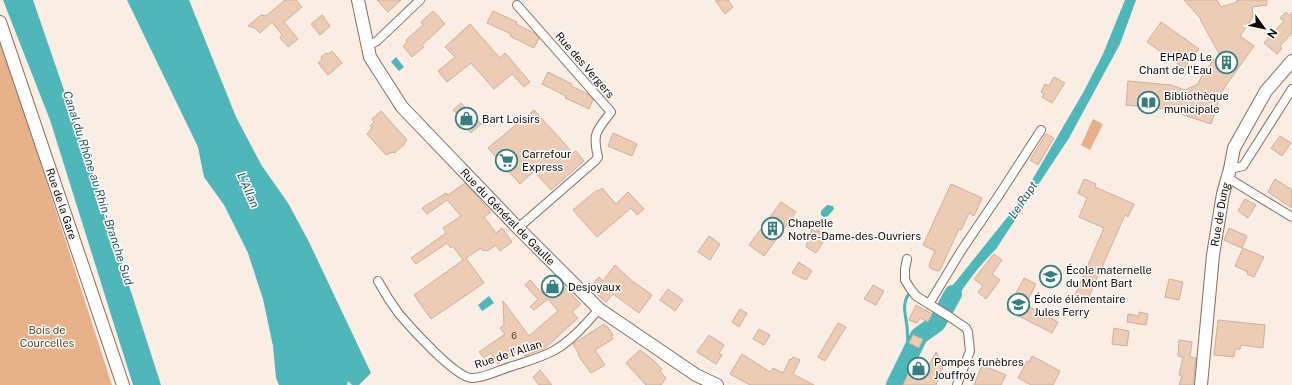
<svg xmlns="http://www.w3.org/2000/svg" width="1292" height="385" viewBox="0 0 1292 385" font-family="'Public Sans',sans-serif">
<rect width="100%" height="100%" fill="#faede3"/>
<g fill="#e6b189">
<path d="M0,37L112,385H0Z"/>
<path d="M1093,119L1103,124L1090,150L1081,145Z"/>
</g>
<g fill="#4fb7ba">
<path d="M3,0H33L99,192L161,385H133L50,120Z"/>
<path d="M127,0H189L236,117L262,166L288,203L309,242L371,373L359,385H352L348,381L347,385H279L276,378L273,346L263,299L248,253L224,205L204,177L198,147Z"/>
<path d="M1125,0H1136L1120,44L1069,138L996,249C977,268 961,289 949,313L943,308L942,305L953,285L1018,204L1024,194L1084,91L1103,54Z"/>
<path d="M396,57L404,67L399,71L391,62Z"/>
<path d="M827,205L833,206L834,209L828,216L824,217L821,215V211Z"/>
<path d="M489,296L494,303L482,311L478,305Z"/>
<path d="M909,343L919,348L910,362L901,385H891Z"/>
</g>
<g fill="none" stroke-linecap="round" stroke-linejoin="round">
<path stroke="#4fb7ba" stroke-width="3" d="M909,352C907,343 908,336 907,327C906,315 901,304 909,294"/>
<path stroke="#4fb7ba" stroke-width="18" d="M895,385L919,336L937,323L953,294"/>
</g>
<g fill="#ecccb4" stroke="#cfb099">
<path d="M285,0H296L302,7L284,22L298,39L288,47L280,38L282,35L272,22L260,33L255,28L248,26L261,15L266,16Z"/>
<path d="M377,0H401L388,12Z"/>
<path d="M715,0H728L733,7L725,14Z"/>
<path d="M1184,0H1217L1221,7L1237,2V0H1267V5L1252,7L1253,17L1240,36L1254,46L1222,91L1211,124L1165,109L1126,105L1128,81L1171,85L1185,90L1198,84L1200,79L1214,59L1227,68L1200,19H1201Z"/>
<path d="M433,11L445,24L422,45L424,47L412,57L403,46L407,42L406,40L423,25L421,22Z"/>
<path d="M493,11L517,22L516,24L534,33L539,38L534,48L510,36L511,34L487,23Z"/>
<path d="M1286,12L1289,15L1292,12V33L1280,46L1282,48L1277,54L1264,43L1284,21L1280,18Z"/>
<path d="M322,15L330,26L320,35L311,24Z"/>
<path d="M1161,22L1199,49L1184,68L1147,42Z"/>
<path d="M470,24L500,58L505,53L530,82L524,87L512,74L494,89L471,63L447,82L438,71L455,57L445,47Z"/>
<path d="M332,51L342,63L328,75L318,63L322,59L321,57L326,53L328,54Z"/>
<path d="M548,72L572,84L571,86L588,94L593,100L589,109L565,98L566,96L542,84Z"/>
<path d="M1054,77L1065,83L1052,103L1042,97L1044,94L1041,92L1045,84L1049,86Z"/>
<path d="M461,103L481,124L471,133L457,118L459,116L453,110Z"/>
<path d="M534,110L573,153L576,151L584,161L551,190L534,171L520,184L488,148Z"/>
<path d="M381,111L407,140L404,143L405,144L394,153L393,152L386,155L367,134L372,128L370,126L374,122L372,119Z"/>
<path d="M613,133L637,144L632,156L608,146Z"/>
<path d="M1046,134L1054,138L1038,165L1030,160Z"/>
<path d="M1280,136L1291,143L1282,156L1271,148Z"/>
<path d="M1084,179L1096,184L1095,187L1134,204L1128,217L1125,215L1087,301L1075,295L1104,228L1079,217L1087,198L1078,193Z"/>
<path d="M1275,179L1292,190V208L1268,192Z"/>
<path d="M465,183L491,212L484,217L496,233L502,228L512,242L500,251L496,245L487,251L486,250L483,251L481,248L466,258L484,283L431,319L414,295L463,260L453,246L451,248L447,243L416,264L411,258L446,233L443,228L461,216L447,200L427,214L422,208L446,193L448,195Z"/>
<path d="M951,184L982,198L974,216L969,213L961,230L959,229L940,270L937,271L930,268L929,265L935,251L923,245Z"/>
<path d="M602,188L616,204L628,192L644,209L637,215L631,208L597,237L573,210L597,190L598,191Z"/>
<path d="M1245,199L1256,205L1248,218L1238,211Z"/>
<path d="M781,202L796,212L764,256L749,245Z"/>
<path d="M1229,228L1247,236L1242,248L1224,240Z"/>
<path d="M812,229L816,232L817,230L827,236L816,253L806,247L807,246L806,245L808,242L805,240Z"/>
<path d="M709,236L720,244L710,260L698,252Z"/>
<path d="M1243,248L1264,257L1254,277L1247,274L1248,272L1235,266Z"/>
<path d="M994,254L1002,260L992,274L1000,280L986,299L978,292L983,286L974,279Z"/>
<path d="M799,262L812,271L806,280L792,273Z"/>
<path d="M615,265L631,280L652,295L639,313L613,294L606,302L589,288L599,277L603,281Z"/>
<path d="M1024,278L1036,284L1027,302L1030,304L1028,306L1058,322L1052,333L1007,310Z"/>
<path d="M1169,279L1183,282L1179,300L1165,297Z"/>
<path d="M530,280L543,294L552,284L558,280L581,304L572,312L578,318L545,348L525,356L520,349L498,364L491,353L484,358L479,352L505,334L500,328L504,325L503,301L529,336L558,311L548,299L534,310L530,307L538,299L525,285Z"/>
<path d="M873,285L884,291L876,305L864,299Z"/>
<path d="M668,289L683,300L675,311L660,300Z"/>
<path d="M916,305L932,314L928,322L920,318L917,323L909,320Z"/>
<path d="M740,309L747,313L739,327L732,322Z"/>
<path d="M1139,312L1148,314L1146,325L1127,322L1128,314L1139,316Z"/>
<path d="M1218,320L1265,325L1263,348L1241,345L1240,349H1235L1234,357L1214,355Z"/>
<path d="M838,323L846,327L825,361L818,357Z"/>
<path d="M604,324L605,327L607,326L613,335L611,336L613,339L595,350L605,365L591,373L578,355L579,354L573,344Z"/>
<path d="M1114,328L1129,331L1127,346L1112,344Z"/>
<path d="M759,329L770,335L764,345L753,339Z"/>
<path d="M709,335L724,345L719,353L722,355L716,364L697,352Z"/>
<path d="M913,335L923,339L919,348L909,343Z"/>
<path d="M1179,340L1192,342L1190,357L1196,358L1193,385H1179L1182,376L1179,375L1183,357L1178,356Z"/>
<path d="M640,350L652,359L662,369L660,371L666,378L661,385H646L626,363Z"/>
<path d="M936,352L941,360L945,362L936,385H903L915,359L929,365Z"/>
<path d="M742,354L770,372L773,368L783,373L790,359L791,360L793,357L800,360L793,374L814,385H750L730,374Z"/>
<path d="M1032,356L1060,371L1053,385H1031L1018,378L1027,361L1029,362Z"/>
<path d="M982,365L1006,375L1001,385H974Z"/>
<path d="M540,370L552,385H539L533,377Z"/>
</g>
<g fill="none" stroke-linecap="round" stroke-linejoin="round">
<defs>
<g id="street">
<path d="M517,5L611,112C597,131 592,132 598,157L595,161L518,228"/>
<path d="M368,46L377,41L420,0"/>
<path d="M1230,169L1243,166L1292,89"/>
<path d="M1228,178L1292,217"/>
<path d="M907,259L905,269V280L910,288L916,296L950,317L966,328L968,332L970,351L957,385"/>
<path d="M378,281C384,292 391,303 399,314C411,328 454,376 471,378C480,379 495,372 504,369C520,363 539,359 555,350C572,340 586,324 599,309"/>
<path d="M929,304L961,251L999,195L1041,130"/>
</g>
<g id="secondary">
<path id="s1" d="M358,0L370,57L402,107L518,228L599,309L696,375L717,385"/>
<path id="s2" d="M0,22L123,385"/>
<path id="s3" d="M1201,385L1213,255L1223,194L1230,169L1234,148L1266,91L1292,61"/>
</g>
</defs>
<use href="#street" stroke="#8a6d57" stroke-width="10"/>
<use href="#secondary" stroke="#8a6d57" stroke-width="14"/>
<use href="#street" stroke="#fff" stroke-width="8"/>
<use href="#secondary" stroke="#fff" stroke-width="12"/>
</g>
<defs>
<symbol id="building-ring" viewBox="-11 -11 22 22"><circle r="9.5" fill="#fff" stroke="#367f81" stroke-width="1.5"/><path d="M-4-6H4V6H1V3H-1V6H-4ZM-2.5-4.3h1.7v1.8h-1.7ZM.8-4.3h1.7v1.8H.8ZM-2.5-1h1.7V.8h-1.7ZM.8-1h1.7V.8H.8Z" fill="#367f81"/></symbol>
<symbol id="library-ring" viewBox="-11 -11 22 22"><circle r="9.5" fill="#fff" stroke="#367f81" stroke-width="1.5"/><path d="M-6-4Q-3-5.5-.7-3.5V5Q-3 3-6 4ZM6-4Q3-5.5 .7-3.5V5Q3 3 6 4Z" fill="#367f81"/></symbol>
<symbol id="shop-ring" viewBox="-11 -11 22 22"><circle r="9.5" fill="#fff" stroke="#367f81" stroke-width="1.5"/><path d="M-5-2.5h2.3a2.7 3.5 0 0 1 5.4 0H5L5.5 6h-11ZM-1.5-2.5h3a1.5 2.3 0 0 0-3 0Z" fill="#367f81"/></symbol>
<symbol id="supermarket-ring" viewBox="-11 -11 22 22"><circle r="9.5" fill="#fff" stroke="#367f81" stroke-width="1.5"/><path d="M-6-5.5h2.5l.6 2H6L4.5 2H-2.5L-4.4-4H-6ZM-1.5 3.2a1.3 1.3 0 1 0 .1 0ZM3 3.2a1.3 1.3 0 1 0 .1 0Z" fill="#367f81"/></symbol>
<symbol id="school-ring" viewBox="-11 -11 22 22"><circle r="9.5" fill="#fff" stroke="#367f81" stroke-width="1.5"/><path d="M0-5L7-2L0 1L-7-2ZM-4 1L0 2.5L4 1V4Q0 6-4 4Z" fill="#367f81"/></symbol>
</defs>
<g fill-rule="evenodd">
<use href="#building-ring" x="1214" y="50" width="25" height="25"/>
<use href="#library-ring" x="1136" y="90" width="25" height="25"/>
<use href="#shop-ring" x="454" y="106" width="25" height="25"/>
<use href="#supermarket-ring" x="494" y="148" width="25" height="25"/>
<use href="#building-ring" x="760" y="216" width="25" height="25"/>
<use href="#school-ring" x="1038" y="264" width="25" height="25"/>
<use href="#shop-ring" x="540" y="274" width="25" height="25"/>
<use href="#school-ring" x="1006" y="292" width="25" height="25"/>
<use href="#shop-ring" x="906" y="356" width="25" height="25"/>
</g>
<g text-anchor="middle" stroke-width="3" stroke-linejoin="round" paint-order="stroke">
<g font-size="9" fill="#4a3a2f">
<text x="514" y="339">6</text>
</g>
<g font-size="11" fill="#140a03" stroke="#fff" text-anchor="start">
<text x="1212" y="61" text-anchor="end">EHPAD Le<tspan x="1212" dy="13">Chant de l'Eau</tspan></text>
<text x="1164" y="100">Bibliothèque<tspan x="1164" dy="13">municipale</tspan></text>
<text x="482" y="123">Bart Loisirs</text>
<text x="522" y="158">Carrefour<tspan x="522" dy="13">Express</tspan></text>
<text x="788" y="227">Chapelle<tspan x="788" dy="13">Notre-Dame-des-Ouvriers</tspan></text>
<text x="1066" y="274">École maternelle<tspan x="1066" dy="13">du Mont Bart</tspan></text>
<text x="568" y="291">Desjoyaux</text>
<text x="1034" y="303">École élémentaire<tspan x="1034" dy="13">Jules Ferry</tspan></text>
<text x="934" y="366">Pompes funèbres<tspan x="934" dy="13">Jouffroy</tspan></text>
</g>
<g font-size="11" fill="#140a03" stroke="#fff">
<text transform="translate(585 65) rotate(49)" y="4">Rue des Vergers</text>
<text dy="4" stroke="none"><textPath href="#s2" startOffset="192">Rue de la Gare</textPath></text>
<text dy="4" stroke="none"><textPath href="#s3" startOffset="172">Rue de Dung</textPath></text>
<text dy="4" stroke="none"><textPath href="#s1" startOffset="270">Rue du Général de Gaulle</textPath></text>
<text transform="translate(508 354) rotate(-18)" y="4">Rue de l'Allan</text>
</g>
<g font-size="11" fill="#69401d" stroke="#fff">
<text x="47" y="334">Bois de<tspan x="47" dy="13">Courcelles</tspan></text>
</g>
<g font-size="12" font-style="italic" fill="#2b595a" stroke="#fff">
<text transform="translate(98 188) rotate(72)" y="4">Canal du Rhône au Rhin - Branche Sud</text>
<text transform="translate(248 190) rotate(66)" y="4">L'Allan</text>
<text transform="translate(1023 200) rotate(-56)" y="4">Le Rupt</text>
</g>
</g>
<g transform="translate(1264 28) rotate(123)" stroke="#ffffff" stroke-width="3" paint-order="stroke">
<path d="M0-3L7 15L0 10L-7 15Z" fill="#140a03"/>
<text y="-6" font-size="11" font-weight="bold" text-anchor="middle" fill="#140a03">N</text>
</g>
</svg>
